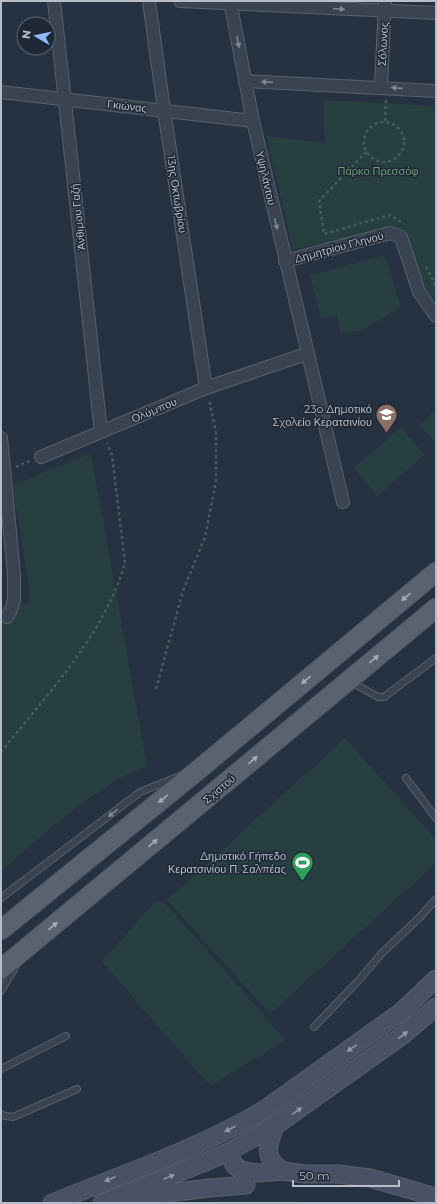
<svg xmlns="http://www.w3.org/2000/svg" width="437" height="1204" viewBox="0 0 437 1204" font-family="Montserrat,sans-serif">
<rect width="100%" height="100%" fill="#263141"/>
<g fill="#283f42">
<path d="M323,100L436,106V301L428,291L396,227L293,250L266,136L325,143Z"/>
<path d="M385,255L401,307L363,330L340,334L337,315L321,319L310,275Z"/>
<path d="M436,410V444L419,425Z"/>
<path d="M401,427L425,455L377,496L354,468Z"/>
<path d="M91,453L147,766L116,780L74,809L1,870V611L31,602L13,485Z"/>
<path d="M345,738L436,839V863L270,1014L167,900Z"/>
<path d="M155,901L165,903L286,1040L210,1086L102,962Z"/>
<path d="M217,1201H289L314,1203H191Z"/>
</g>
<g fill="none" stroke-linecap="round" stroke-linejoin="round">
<defs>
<g id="lane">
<path d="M351,682L378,697H384L436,658"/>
<path d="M406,778L436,818"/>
<path d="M1,898L140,792L180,776"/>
<path d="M1,991L16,966"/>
<path d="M314,1027L360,979L381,954L421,916L436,899"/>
<path d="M1,1069L66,1036"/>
<path d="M1,1114L5,1116L13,1117L77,1089"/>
</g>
<g id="street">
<path d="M54,1L101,432"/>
<path d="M149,1L164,110L206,388"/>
<path d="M180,1L436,13"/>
<path d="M230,1L253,121L343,502"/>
<path d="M245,81L436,91"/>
<path d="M381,87L385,1"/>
<path d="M1,92L253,121"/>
<path d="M285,261L390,233L401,237L419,292L436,316"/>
<path d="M1,438L14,574V600L11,610L7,617"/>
<path d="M41,457L206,388L306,354"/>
</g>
<g id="secondary">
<path d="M275,1126C268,1145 262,1158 283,1171"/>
<path d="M228,1152L235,1166L241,1170L257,1173L283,1171L305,1174H338L370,1178L436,1197"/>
<path d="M135,1197L210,1188L246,1185"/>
<path d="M52,1203C123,1174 198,1149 264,1110L401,1012L436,979"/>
<path d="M102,1203L203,1163L228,1152L275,1126L403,1035L436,1007"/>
</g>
<g id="primary">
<path d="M1,930L197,771L436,572"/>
<path d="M1,969L436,608"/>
</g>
</defs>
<use href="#lane" stroke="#58616e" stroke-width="8"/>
<use href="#street" stroke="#58616e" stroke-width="14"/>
<use href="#secondary" stroke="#58616e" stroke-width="19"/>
<use href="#primary" stroke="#444c5a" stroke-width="21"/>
<g stroke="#465c5f" stroke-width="2.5" stroke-dasharray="3 3" stroke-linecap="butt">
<path d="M385,121L386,100"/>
<circle cx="384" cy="142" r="20"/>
<path d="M366,152L319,201L324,234L390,215L401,222"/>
<path d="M426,267L436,286"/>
<path d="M16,467L30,461"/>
<path d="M156,689L183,591L205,537L216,481V433L209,399"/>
<path d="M1,752C47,694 104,636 125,563L112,455L107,443"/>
</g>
<use href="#lane" stroke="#3a4351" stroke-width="6"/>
<use href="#street" stroke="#3a4351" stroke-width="12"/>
<use href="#secondary" stroke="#485264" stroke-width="17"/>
<use href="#primary" stroke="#586271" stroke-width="19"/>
</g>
<defs><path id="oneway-solid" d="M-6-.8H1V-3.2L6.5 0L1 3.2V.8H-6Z"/></defs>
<g fill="#7f8794">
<use href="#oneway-solid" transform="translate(339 9) rotate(3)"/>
<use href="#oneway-solid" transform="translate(238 42) rotate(79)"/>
<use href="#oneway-solid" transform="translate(267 82) rotate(-177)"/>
<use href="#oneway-solid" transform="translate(397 88) rotate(-176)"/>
<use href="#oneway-solid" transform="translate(276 224) rotate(77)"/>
<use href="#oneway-solid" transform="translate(113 813) rotate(143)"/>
</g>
<g fill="#a4acb9">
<use href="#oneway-solid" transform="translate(406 597) rotate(140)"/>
<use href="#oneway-solid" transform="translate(374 659) rotate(-40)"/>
<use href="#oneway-solid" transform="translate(306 680) rotate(140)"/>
<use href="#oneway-solid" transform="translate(253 760) rotate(-40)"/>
<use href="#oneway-solid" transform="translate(163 799) rotate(141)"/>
<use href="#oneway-solid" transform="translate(153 843) rotate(-40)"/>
<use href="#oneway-solid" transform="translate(53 926) rotate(-40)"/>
</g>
<g fill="#9098a7">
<use href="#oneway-solid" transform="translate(403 1035) rotate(-37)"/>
<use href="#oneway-solid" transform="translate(352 1048) rotate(145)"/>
<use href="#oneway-solid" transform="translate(297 1111) rotate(-35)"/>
<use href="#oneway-solid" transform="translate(230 1129) rotate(153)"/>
<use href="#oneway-solid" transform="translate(169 1177) rotate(-22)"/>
<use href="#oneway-solid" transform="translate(110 1179) rotate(158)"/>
</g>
<defs>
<symbol id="school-pin" viewBox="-11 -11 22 30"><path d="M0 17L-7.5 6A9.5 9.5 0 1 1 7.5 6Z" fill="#8d6e63" stroke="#1f2836"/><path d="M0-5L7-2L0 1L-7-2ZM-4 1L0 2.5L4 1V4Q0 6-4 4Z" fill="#fff"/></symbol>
<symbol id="stadium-pin" viewBox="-11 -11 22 30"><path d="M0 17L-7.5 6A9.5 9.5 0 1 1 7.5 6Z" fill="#2e9e5b" stroke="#1f2836"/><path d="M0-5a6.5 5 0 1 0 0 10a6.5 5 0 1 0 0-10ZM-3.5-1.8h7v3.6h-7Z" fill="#fff"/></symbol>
</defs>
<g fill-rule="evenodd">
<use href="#school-pin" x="374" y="402" width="25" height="34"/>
<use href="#stadium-pin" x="290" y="850" width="25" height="34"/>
</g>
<g text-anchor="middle" stroke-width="3" stroke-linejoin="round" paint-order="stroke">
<g font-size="11" fill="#b7becb" stroke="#1f2836">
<text transform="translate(383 44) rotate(-87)" y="4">Σόλωνος</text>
<text transform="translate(127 106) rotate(7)" y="4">Γκιώνας</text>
<text transform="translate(266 178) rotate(77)" y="4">Υψηλάντου</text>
<text transform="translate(177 194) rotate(81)" y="4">13ης Οκτωβρίου</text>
<text transform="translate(78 217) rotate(-96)" y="4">Άνθιμου Γαζή</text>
<text transform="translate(339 247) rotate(-15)" y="4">Δημητρίου Γληνού</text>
<text transform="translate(154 410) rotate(-23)" y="4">Ολύμπου</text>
<text transform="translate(219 789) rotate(-40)" y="4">Σχιστού</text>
</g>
<g font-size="11" fill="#6d9c78" stroke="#1f2836">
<text x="378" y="175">Πάρκο Πρεσσόφ</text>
</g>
<g font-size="11" fill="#b7becb" stroke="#1f2836" text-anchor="end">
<text x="372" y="413">23o Δημοτικό<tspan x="372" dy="13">Σχολείο Κερατσινίου</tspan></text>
<text x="286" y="860">Δημοτικό Γήπεδο<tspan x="286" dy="13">Κερατσινίου Π. Σαλπέας</tspan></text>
</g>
</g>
<rect width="437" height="1204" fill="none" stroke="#b7becb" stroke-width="4"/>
<g transform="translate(36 36) rotate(279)"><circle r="19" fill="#1f2836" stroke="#5c6472"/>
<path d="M0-3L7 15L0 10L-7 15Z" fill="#8eb8f9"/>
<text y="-6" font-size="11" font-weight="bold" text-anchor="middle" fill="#b7becb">N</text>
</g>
<path d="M293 1180v6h106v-6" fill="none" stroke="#b7becb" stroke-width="2"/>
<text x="299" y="1180" font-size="12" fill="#b7becb" stroke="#1f2836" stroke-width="3" paint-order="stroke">50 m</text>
</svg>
